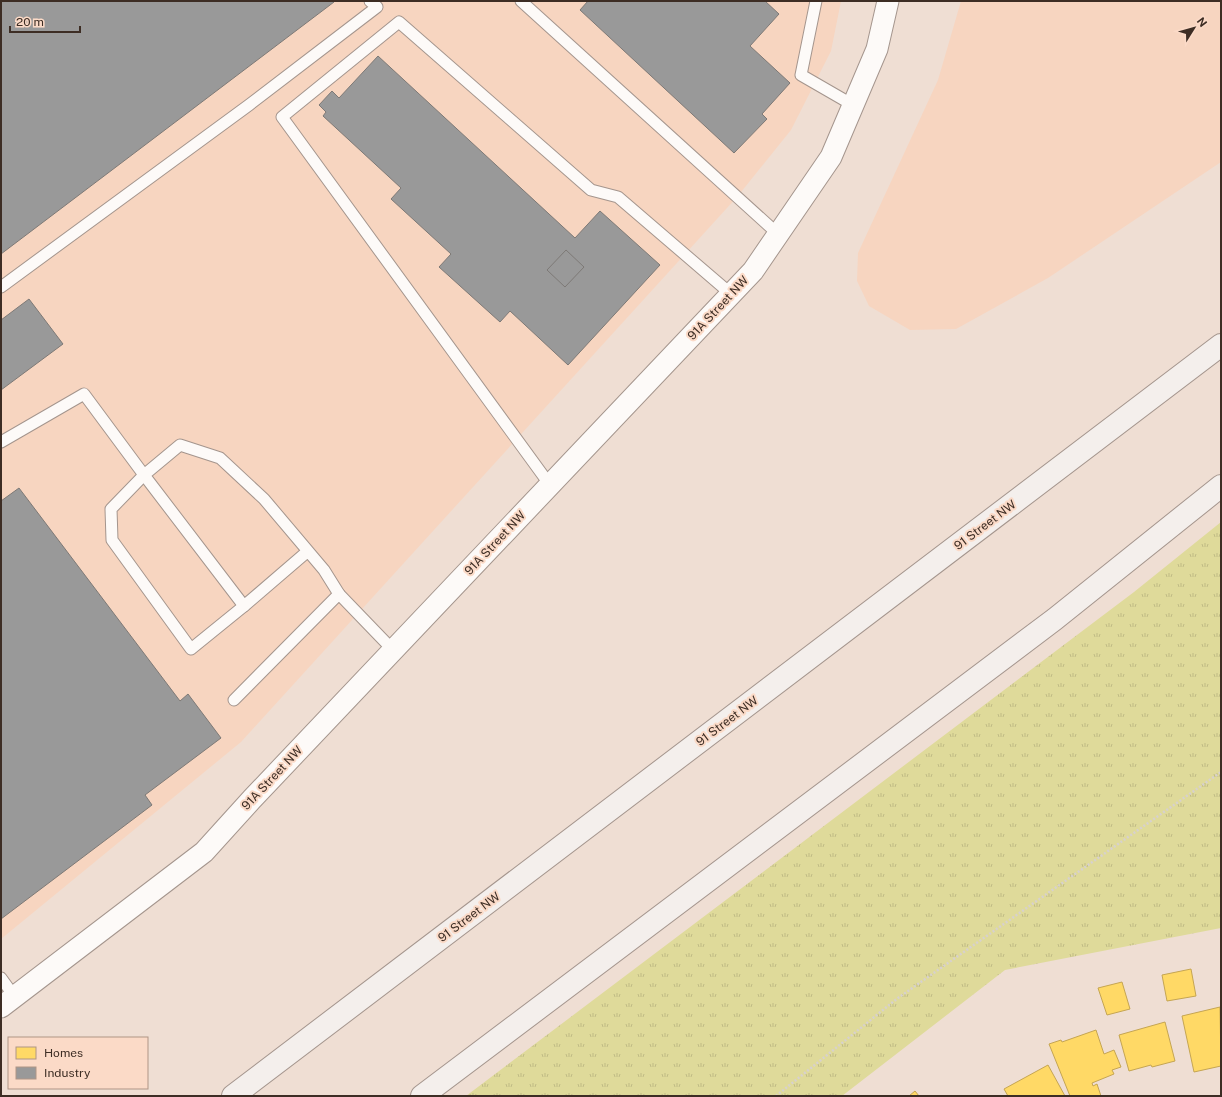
<svg xmlns="http://www.w3.org/2000/svg" width="1222" height="1097" viewBox="0 0 1222 1097" font-family="'Public Sans',sans-serif">
<defs>
<pattern id="grass-tufts" width="24" height="20" patternUnits="userSpaceOnUse"><rect width="24" height="20" fill="#dfda9a"/><path d="M3 7l-1-3M5 7V3M7 7l1-3M15 17l-1-3M17 17v-4M19 17l1-3" fill="none" stroke="#c0bb85"/></pattern>
</defs>
<rect width="100%" height="100%" fill="#efded3"/>
<g fill="#f7d5c0">
<path d="M1,1H841L831,51L791,130L737,197L241,742L1,939Z"/>
<path d="M961,1H1221V162L1048,278L956,329L910,330L869,306L857,281L858,253L938,80Z"/>
</g>
<path fill="url(#grass-tufts)" d="M1221,522V928L1005,970L842,1096H466L1134,592Z"/>
<g fill="#ffd966" stroke="#c5a552">
<path d="M1191,969L1196,996L1167,1001L1162,975Z"/>
<path d="M1122,982L1130,1009L1107,1015L1098,988Z"/>
<path d="M1220,1007L1221,1066L1194,1072L1182,1016Z"/>
<path d="M1165,1022L1175,1061L1152,1067L1151,1065L1129,1071L1119,1035Z"/>
<path d="M1096,1030L1104,1054L1114,1050L1121,1067L1112,1070L1114,1074L1092,1083L1093,1086L1097,1084L1101,1096H1070L1049,1044L1061,1040L1062,1042Z"/>
<path d="M1048,1065L1065,1096H1008L1004,1089Z"/>
<path d="M915,1091L919,1096H909Z"/>
</g>
<g fill="#999" stroke="#7d7976">
<path d="M1,1H333L334,2L1,254Z"/>
<path d="M588,1H765L779,14L750,46L790,83L762,114L767,119L734,153L580,10Z"/>
<path d="M378,56L575,238L600,211L660,265L568,365L510,311L500,322L439,267L451,254L391,199L401,188L323,116L326,112L319,105L332,91L339,98Z"/>
<path d="M566,250L584,267L565,287L547,270Z"/>
<path d="M29,299L63,344L1,390V320Z"/>
<path d="M19,488L180,701L188,694L221,738L145,795L152,805L1,919V501Z"/>
</g>
<g fill="none" stroke-linecap="round" stroke-linejoin="round">
<defs>
<g id="service">
<path d="M521,1L778,234"/>
<path d="M816,1L801,75L853,105"/>
<path d="M1,287L249,105L377,7L370,1"/>
<path d="M1,442L84,394L144,475L111,509L112,540L191,649L244,606"/>
<path d="M550,485L282,117L399,22L591,190L618,197L731,294"/>
<path d="M308,551L244,606L144,475L180,445L220,458L264,499L324,570L339,594"/>
<path d="M234,700L339,594L393,650"/>
<path d="M1,978L14,996"/>
</g>
<path id="minor" d="M1,1007L204,852L252,799L753,271L831,157L877,49L888,1"/>
<g id="secondary">
<path d="M233,1096L1221,345"/>
<path d="M422,1096L1055,619L1221,486"/>
</g>
</defs>
<use href="#service" stroke="#a4958d" stroke-width="13"/>
<use href="#minor" stroke="#a4958d" stroke-width="23"/>
<use href="#secondary" stroke="#a4958d" stroke-width="24"/>
<path stroke="#d7d1ce" stroke-width="2.5" stroke-dasharray="2 2" stroke-linecap="butt" d="M776,1096L898,998L1221,772"/>
<use href="#service" stroke="#fdfaf8" stroke-width="11"/>
<use href="#minor" stroke="#fdfaf8" stroke-width="21"/>
<use href="#secondary" stroke="#f4efec" stroke-width="22"/>
</g>
<g text-anchor="middle" stroke-width="4" stroke-linejoin="round" paint-order="stroke">
<g font-size="12" fill="#3d2d24" stroke="#fbdac7">
<text transform="translate(718 308) rotate(-47)" y="4">91A Street NW</text>
<text transform="translate(985 525) rotate(-37)" y="4">91 Street NW</text>
<text transform="translate(495 543) rotate(-47)" y="4">91A Street NW</text>
<text transform="translate(727 721) rotate(-37)" y="4">91 Street NW</text>
<text transform="translate(272 778) rotate(-47)" y="4">91A Street NW</text>
<text transform="translate(469 917) rotate(-37)" y="4">91 Street NW</text>
</g>
</g>
<rect width="1222" height="1097" fill="none" stroke="#3d2d24" stroke-width="4"/>
<rect x="8" y="1037" width="140" height="52" fill="#fbdac7" stroke="#af9586"/>
<rect x="16" y="1047" width="20" height="12" fill="#ffd966" stroke="#af9586"/>
<text x="44" y="1057" font-size="12" fill="#3d2d24">Homes</text>
<rect x="16" y="1067" width="20" height="12" fill="#999999" stroke="#af9586"/>
<text x="44" y="1077" font-size="12" fill="#3d2d24">Industry</text>
<g transform="translate(1194 28) rotate(53)" stroke="#fbdac7" stroke-width="3" paint-order="stroke">
<path d="M0-3L7 15L0 10L-7 15Z" fill="#3d2d24"/>
<text y="-6" font-size="11" font-weight="bold" text-anchor="middle" fill="#3d2d24">N</text>
</g>
<path d="M10 26v6h70v-6" fill="none" stroke="#3d2d24" stroke-width="2"/>
<text x="16" y="26" font-size="12" fill="#3d2d24" stroke="#fbdac7" stroke-width="3" paint-order="stroke">20 m</text>
</svg>
